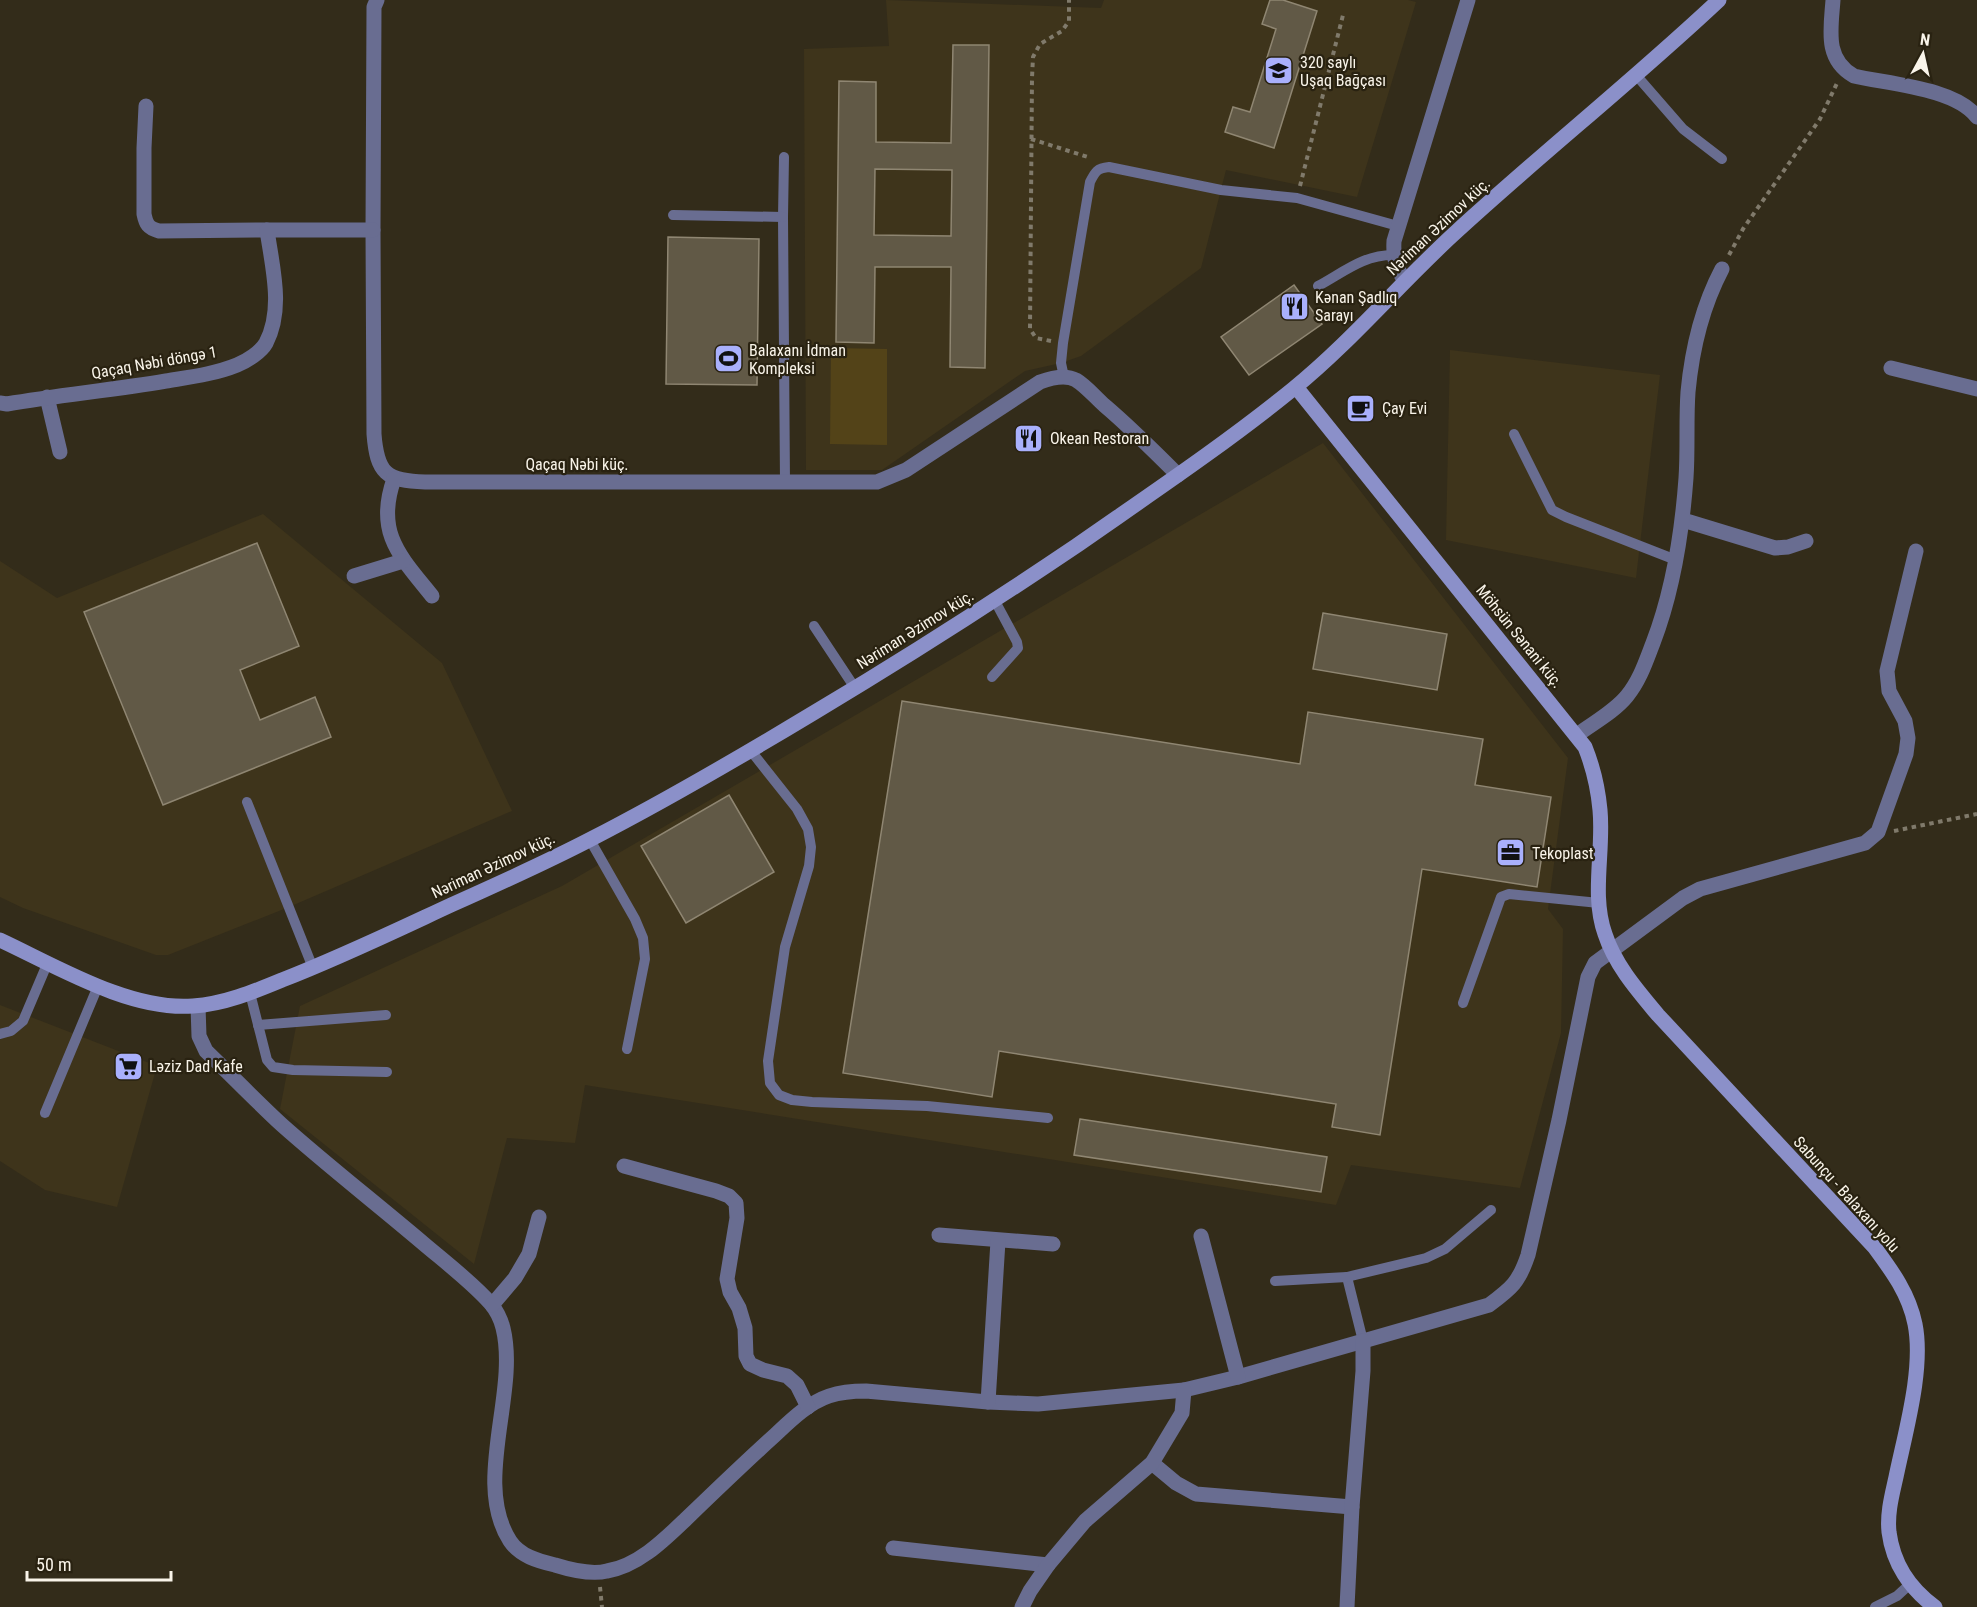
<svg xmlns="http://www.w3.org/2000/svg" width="1977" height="1607" viewBox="0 0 1977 1607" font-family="'Roboto Condensed',sans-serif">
<rect width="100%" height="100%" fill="#332c1a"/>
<g fill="#3e341b">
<path d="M886,0L1101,8L1104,0H1408L1416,2L1357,197L1226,170L1201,268L1081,356L1061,363L1025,371L882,470H806L804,49L889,46Z"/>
<path d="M1450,350L1660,375L1636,578L1446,540Z"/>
<path d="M1323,443L1568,758L1548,909L1563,929L1561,1033L1520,1188L1351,1165L1336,1205L585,1085L575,1143L507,1138L474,1264L280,1109L300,1006L562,886Z"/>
<path d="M263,514L442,663L512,811L289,907L168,955H156L23,908L0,897V561L57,598Z"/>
<path d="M0,1005L157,1066L117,1207L45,1190L0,1161Z"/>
</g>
<path fill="#534318" d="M831,348L887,349V445L830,444Z"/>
<g fill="#615946" stroke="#8f8672" stroke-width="1.5" fill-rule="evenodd">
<path d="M1270,0H1283L1317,11L1274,148L1225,132L1233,107L1250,112L1276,29L1262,24Z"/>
<path d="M953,45H989L985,368L950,367L951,267H875L874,343L836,342L839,81L876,82V142L951,143ZM875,169L952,170L951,236L874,235Z"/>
<path d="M668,237L759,239L757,385L666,384Z"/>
<path d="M1294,285L1322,324L1249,375L1221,337Z"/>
<path d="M257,543L299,646L240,670L260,720L315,697L331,737L163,805L84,612Z"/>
<path d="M1323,613L1447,634L1437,690L1313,669Z"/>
<path d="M902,701L1300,764L1308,712L1483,739L1475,785L1551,797L1537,887L1422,869L1380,1135L1332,1127L1336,1104L999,1051L992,1097L843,1073Z"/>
<path d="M729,795L774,872L686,923L641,846Z"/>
<path d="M1080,1119L1327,1157L1321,1192L1074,1155Z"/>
</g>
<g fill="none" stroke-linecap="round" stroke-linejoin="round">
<g stroke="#807a6b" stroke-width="4" stroke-dasharray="4.5 4.5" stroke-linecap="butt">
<path d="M1031,139L1091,158"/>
<path d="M1300,186L1343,15"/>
<path d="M1729,255L1743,229L1820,119L1838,81"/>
<path d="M1051,341L1036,338L1030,329L1032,78L1033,57L1040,44L1062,31L1069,21V0"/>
<path d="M1894,831L1977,814"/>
<path d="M600,1587L602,1607"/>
</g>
<g stroke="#696d91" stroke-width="10">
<path d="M1636,75L1683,129L1722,159"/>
<path d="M784,157L783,217L785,483"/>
<path d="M673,215L783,217"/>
<path d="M1318,286C1344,272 1363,255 1393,255"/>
<path d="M1064,377L1061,363L1063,343L1090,182C1095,172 1097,168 1109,167L1221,190L1297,198L1398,226"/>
<path d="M1514,434L1552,510L1566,517L1676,560"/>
<path d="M814,626L855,688"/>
<path d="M992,677L1018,648L1017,642L995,601"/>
<path d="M751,751L797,809L808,829L811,847L809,866L785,947L768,1061L770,1083L779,1095L792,1100L812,1102L927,1106L1048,1118"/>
<path d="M247,802L313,968"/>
<path d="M590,840L635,919L643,938L645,959L627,1049"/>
<path d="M250,993L267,1060L273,1067L293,1070L387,1072"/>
<path d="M1463,1003L1501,897L1509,894L1599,903"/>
<path d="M258,1025L386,1015"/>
<path d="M0,1034L11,1031L23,1021L48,962"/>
<path d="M45,1113L98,986"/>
<path d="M1347,1277L1363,1341"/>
<path d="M1275,1281L1347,1277L1426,1258L1445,1249L1491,1210"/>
<path d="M1875,1607L1897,1596L1909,1585"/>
</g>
<g stroke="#696d91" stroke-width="15">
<path d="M377,0L374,7L373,230L374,434C377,473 386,481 425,482H877L906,470L1040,382C1051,378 1065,374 1076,380C1086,386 1095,397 1104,405C1130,427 1154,451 1178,475"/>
<path d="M1833,0C1831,29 1824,59 1854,76C1888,84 1955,88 1977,117"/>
<path d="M146,106L144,148V214C146,224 148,228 159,231L267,230"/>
<path d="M1405,281C1396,268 1393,258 1394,241L1468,0"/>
<path d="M1891,368L1977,389"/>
<path d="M47,397L60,452"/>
<path d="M0,403L7,404C60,395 113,390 166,381C190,377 215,374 237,365C247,361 261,352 266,343C284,309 272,266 267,230H373"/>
<path d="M394,479C375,533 400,556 432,596"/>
<path d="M1683,520L1775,548L1788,547L1806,541"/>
<path d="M354,576L403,561"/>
<path d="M1577,735C1593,723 1614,712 1627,696C1640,680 1646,661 1653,643C1673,591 1682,533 1686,478C1688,449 1686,420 1688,392C1692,349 1702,307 1722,269"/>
<path d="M198,1006L199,1036L206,1051C232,1076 256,1101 282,1125C328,1166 377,1204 424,1244C444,1261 474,1284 491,1304C496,1310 501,1320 503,1328C519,1393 472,1482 510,1541C520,1556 538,1561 555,1565C571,1570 591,1575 607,1571C638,1566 664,1540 686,1519C715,1491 744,1463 774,1436C790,1421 808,1403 829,1396C841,1392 854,1391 866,1391L988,1402L1038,1404L1184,1390L1238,1377L1489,1305C1512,1288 1519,1282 1528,1255L1559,1120L1588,977L1595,963L1683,898L1700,889L1865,843L1878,832L1906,754L1908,738L1905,721L1889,691L1887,671L1916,551"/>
<path d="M624,1166L716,1191L729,1196L736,1203L737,1218L727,1279L730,1292L739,1308L745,1328L746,1356L750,1364L763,1370L787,1376L797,1385L808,1407"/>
<path d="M939,1235L1053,1244"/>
<path d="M1201,1236L1238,1377"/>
<path d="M492,1305L515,1278L529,1254L539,1217"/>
<path d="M988,1402L998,1241"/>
<path d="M1152,1463L1176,1483L1196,1494L1352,1507"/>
<path d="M893,1548L1048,1565"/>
<path d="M1022,1607L1030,1591L1048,1565L1085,1521L1152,1463L1182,1413L1184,1390"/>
<path d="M1347,1607L1352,1507L1363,1371V1341"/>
</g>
<g stroke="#8b90c9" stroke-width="15">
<path d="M1296,387L1585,747C1593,767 1598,788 1600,810C1604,851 1591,895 1605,934C1615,965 1638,991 1658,1015L1875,1248C1892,1271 1909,1294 1915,1324C1924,1369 1905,1433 1896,1477C1892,1495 1887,1513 1889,1532C1893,1563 1910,1589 1935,1607"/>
<path d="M0,940C56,966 130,1011 193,1006C224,1004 253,992 282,980C339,958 395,931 451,905C498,884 545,863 591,839C667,800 742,756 815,712C904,659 990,604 1076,546C1149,495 1224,445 1293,389C1352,341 1400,283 1456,232C1542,153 1634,80 1719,0"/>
</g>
</g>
<defs>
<symbol id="school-square" viewBox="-11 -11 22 22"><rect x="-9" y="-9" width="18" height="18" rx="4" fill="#a9b0fc" stroke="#292211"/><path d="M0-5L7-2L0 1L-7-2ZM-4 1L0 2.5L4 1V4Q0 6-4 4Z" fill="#111"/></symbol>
<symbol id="restaurant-square" viewBox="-11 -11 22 22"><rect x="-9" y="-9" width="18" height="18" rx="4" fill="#a9b0fc" stroke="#292211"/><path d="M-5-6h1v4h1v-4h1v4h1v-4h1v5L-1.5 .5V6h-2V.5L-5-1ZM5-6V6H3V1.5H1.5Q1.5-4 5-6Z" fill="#111"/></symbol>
<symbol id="stadium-square" viewBox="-11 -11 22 22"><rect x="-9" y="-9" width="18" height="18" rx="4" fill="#a9b0fc" stroke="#292211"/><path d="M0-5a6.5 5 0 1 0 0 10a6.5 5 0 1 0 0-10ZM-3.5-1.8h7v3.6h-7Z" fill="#111"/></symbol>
<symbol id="cafe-square" viewBox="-11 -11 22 22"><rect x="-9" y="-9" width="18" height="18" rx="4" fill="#a9b0fc" stroke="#292211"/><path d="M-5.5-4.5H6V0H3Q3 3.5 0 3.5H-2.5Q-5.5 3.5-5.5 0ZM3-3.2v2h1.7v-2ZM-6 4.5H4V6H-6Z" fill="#111"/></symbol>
<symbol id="office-square" viewBox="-11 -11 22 22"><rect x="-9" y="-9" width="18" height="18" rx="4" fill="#a9b0fc" stroke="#292211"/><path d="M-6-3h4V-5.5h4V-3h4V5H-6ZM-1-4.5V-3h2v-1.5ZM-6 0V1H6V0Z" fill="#111"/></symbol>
<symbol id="supermarket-square" viewBox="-11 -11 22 22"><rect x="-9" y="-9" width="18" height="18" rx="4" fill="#a9b0fc" stroke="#292211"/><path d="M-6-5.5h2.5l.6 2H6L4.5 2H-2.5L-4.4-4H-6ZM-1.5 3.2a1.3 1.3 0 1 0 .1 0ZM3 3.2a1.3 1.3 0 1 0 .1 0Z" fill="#111"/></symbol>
</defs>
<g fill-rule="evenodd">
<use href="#school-square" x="1262" y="54" width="33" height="33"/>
<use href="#restaurant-square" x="1278" y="290" width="33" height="33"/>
<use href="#stadium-square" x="712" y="342" width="33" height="33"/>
<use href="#cafe-square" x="1344" y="392" width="33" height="33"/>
<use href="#restaurant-square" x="1012" y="422" width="33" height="33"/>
<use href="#office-square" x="1494" y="836" width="33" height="33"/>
<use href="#supermarket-square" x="112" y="1050" width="33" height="33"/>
</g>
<g text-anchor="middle" stroke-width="4.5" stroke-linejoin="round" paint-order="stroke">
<g font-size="16" fill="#f9f4e9" stroke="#292211" text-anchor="start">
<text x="1300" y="68">320 saylı<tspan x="1300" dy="18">Uşaq Bağçası</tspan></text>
<text x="1315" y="303">Kənan Şadlıq<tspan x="1315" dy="18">Sarayı</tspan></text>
<text x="749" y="356">Balaxanı İdman<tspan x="749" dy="18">Kompleksi</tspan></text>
<text x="1382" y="414">Çay Evi</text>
<text x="1050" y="444">Okean Restoran</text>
<text x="1532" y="859">Tekoplast</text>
<text x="149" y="1072">Ləziz Dad Kafe</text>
</g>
<g font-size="16" fill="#f9f4e9" stroke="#292211">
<text transform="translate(1438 226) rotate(-43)" y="6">Nəriman Əzimov küç.</text>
<text transform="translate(154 362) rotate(-10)" y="6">Qaçaq Nəbi döngə 1</text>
<text x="577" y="470">Qaçaq Nəbi küç.</text>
<text transform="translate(915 629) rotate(-32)" y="6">Nəriman Əzimov küç.</text>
<text transform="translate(1520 636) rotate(51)" y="6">Möhsün Sənani küç.</text>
<text transform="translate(493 865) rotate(-25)" y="6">Nəriman Əzimov küç.</text>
<text transform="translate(1847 1194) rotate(48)" y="6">Sabunçu - Balaxanı yolu</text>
</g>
</g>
<g transform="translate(1923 54) rotate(8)" stroke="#292211" stroke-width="4.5" paint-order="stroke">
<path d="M0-4.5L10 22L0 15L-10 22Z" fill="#f9f4e9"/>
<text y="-9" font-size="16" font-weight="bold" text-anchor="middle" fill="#f9f4e9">N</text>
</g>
<path d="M27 1571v9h144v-9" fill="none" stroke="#f9f4e9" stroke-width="3"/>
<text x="36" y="1571" font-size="18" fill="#f9f4e9" stroke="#292211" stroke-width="4.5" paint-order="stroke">50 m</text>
</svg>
